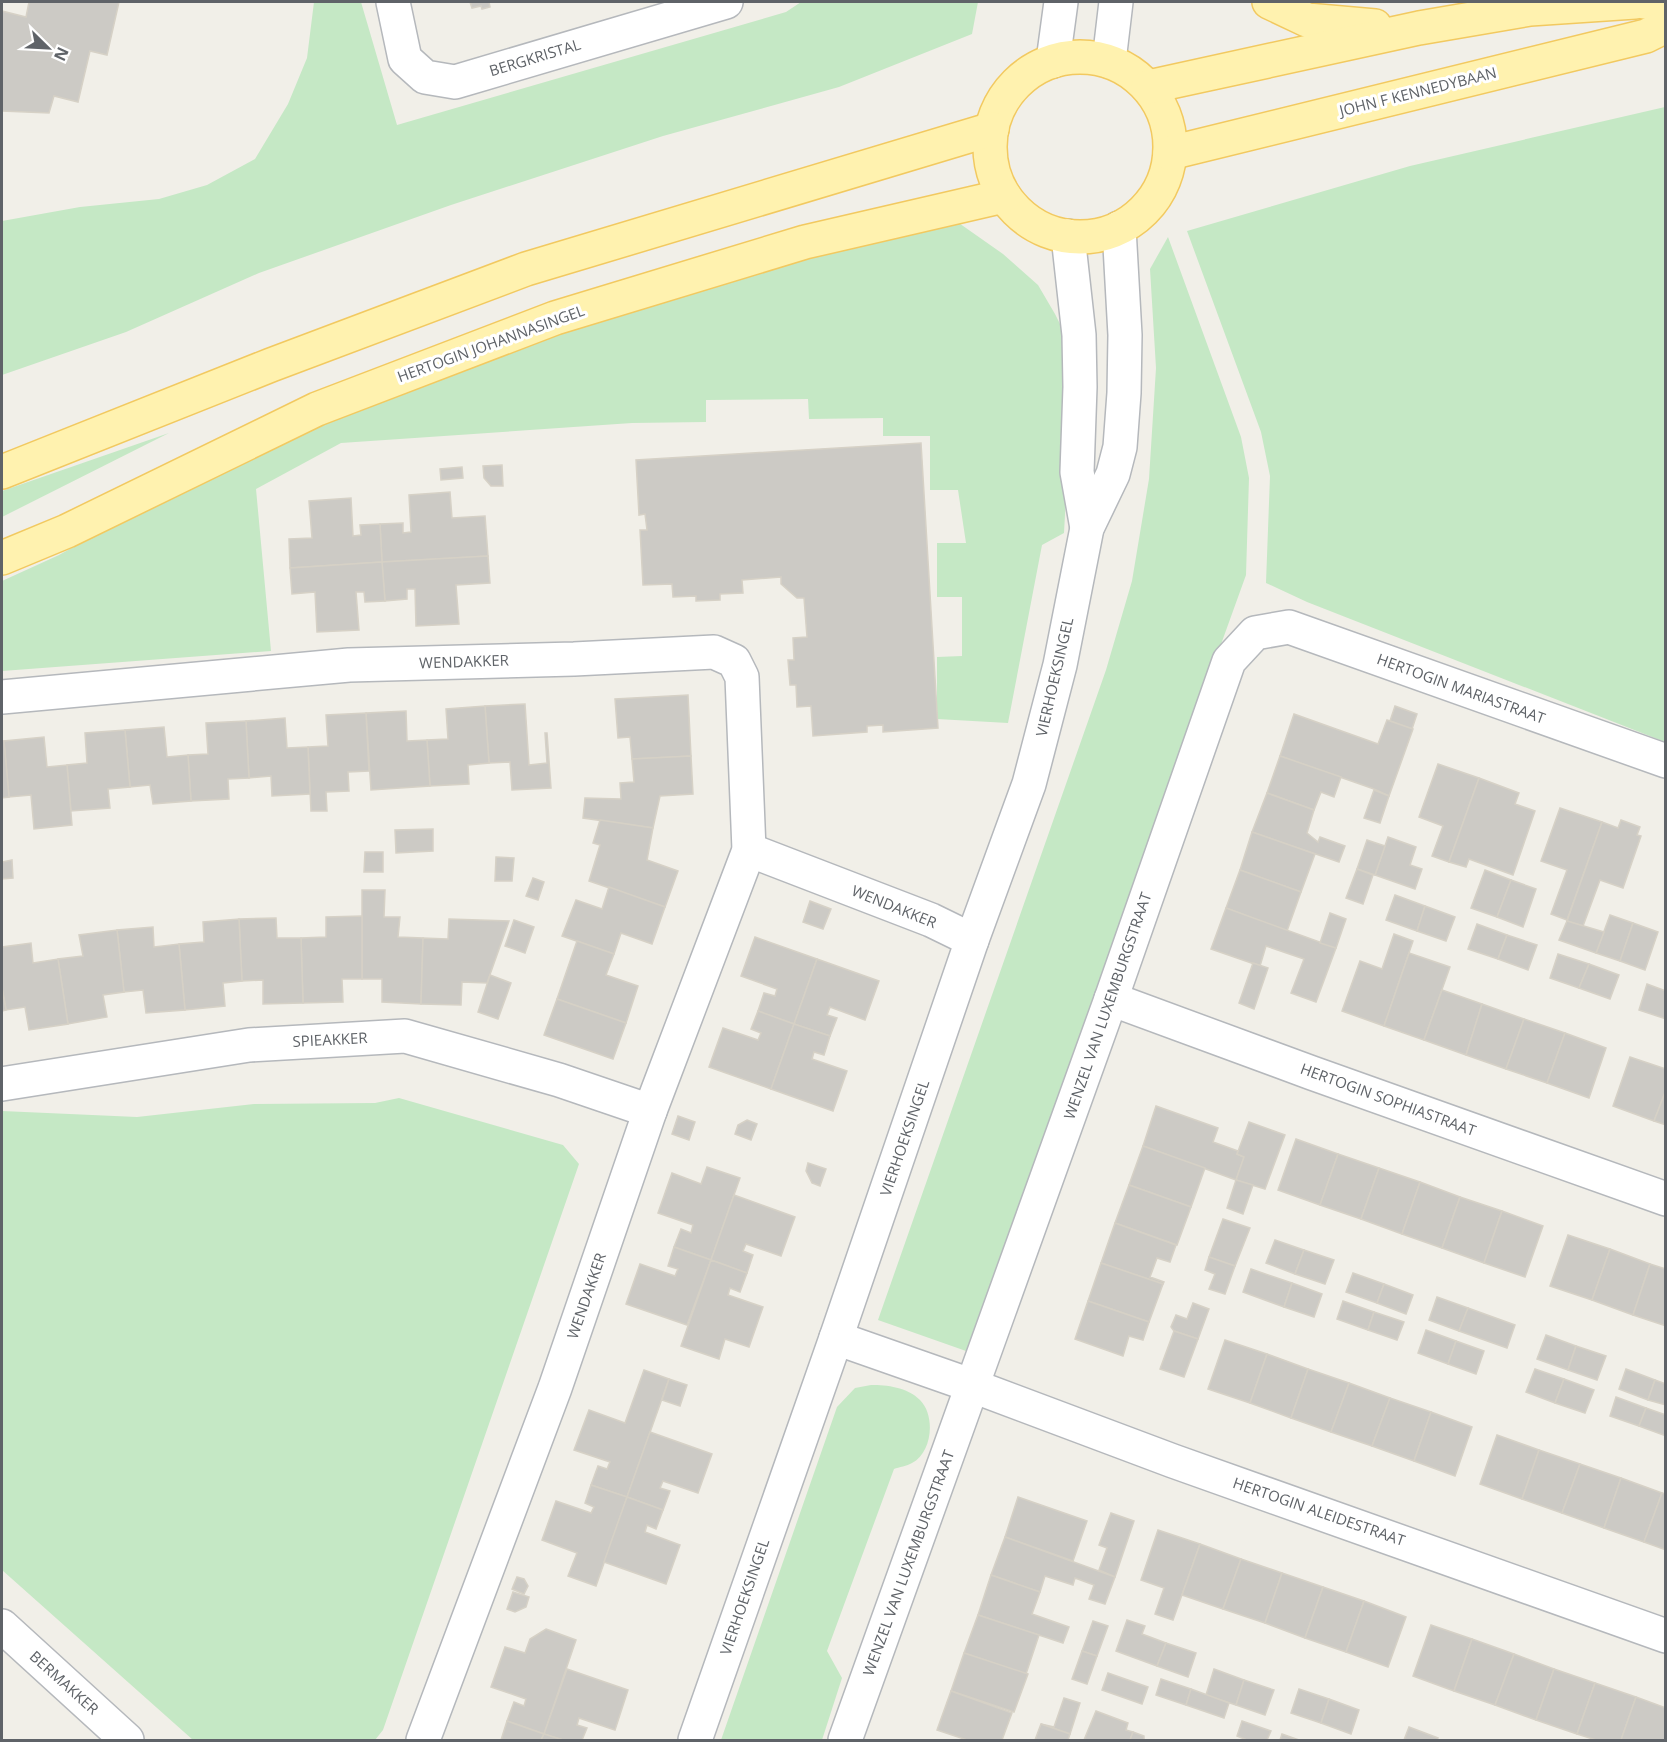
<svg xmlns="http://www.w3.org/2000/svg" width="1667" height="1742" viewBox="0 0 1667 1742" font-family="'Open Sans',sans-serif">
<rect width="100%" height="100%" fill="#f1efe8"/>
<g fill="#c5e8c5">
<path d="M314,2H361L397,125L786,12L801,2H978L972,34L839,87L663,136L451,205L259,273L126,332L2,375V221L80,207L159,199L207,185L255,159L288,104L307,58Z"/>
<path d="M1665,107H1666L1665,742L1307,602L1266,583L1270,476L1261,432L1187,231L1410,166Z"/>
<path d="M956,221L1003,254L1038,285L1055,314L1074,352L1064,533L1042,545L1008,723L937,719V657L962,656V597H937V543H966L958,490H930V436H883V418L809,419L808,399L706,400V422L632,423L341,443L256,489L271,651L2,671V581L59,555L205,474L334,410L682,288Z"/>
<path d="M1168,237L1241,437L1249,478L1246,575L966,1351L878,1320L1106,670L1132,581L1149,479L1156,368L1150,269Z"/>
<path d="M169,433L4,516L2,517V491Z"/>
<path d="M399,1098L563,1145L579,1164L383,1730L375,1740H193L2,1570V1111L137,1117L254,1104L375,1103Z"/>
<path d="M871,1385C887,1385 907,1387 920,1400C936,1416 932,1453 912,1463C907,1466 899,1467 894,1469L827,1651L842,1678L822,1740H721L837,1407L855,1388Z"/>
</g>
<g fill="#cccac5" stroke="#d6d1c6" stroke-width="1.5">
<path d="M29,2H119L107,55L90,51L78,102L54,96L49,113L2,111V11L26,17Z"/>
<path d="M470,2H489L490,7L482,9L481,6L472,8Z"/>
<path d="M921,443L938,728L883,732V725L867,726V732L813,736L811,706L797,707L796,685H790L788,660H794L793,638L807,637L804,598H797L781,584V577L742,580L743,593L720,594V600L696,601V596L673,597L672,584L643,585L640,530H647L645,514L639,515L636,460Z"/>
<path d="M502,465L503,486H491L484,478L483,466Z"/>
<path d="M462,467L463,478L441,480L440,469Z"/>
<path d="M450,492L452,518L485,516L488,556L382,562L380,524L403,523V533L411,532L409,495Z"/>
<path d="M351,498L353,536L361,535L360,525L380,524L382,562L290,568L289,539L312,538L309,501Z"/>
<path d="M488,556L490,583L456,585L459,624L416,626L415,589H407V599L385,601L382,562Z"/>
<path d="M382,562L385,601L365,602L364,592H356L359,630L317,632L315,592L292,594L290,568Z"/>
<path d="M688,695L691,756L632,759L630,737L618,738L615,699Z"/>
<path d="M525,704L529,765L547,763L545,733H547L551,788L512,790L510,762L489,763L485,706Z"/>
<path d="M485,706L489,763L468,765L469,784L430,786L427,740L448,739L446,709Z"/>
<path d="M1395,706L1417,714L1412,729L1390,721Z"/>
<path d="M406,711L407,741L427,740L430,786L371,790L366,713Z"/>
<path d="M366,713L369,771L348,772L349,791L326,792L327,811H311L308,747L328,746L326,715Z"/>
<path d="M1294,714L1378,744L1387,720L1413,729L1389,796L1374,789L1280,756Z"/>
<path d="M285,718L287,748L308,747L310,794L272,796L271,776L249,778L246,721Z"/>
<path d="M246,721L249,778L228,779L229,799L191,801L188,755L208,754L206,723Z"/>
<path d="M164,727L167,757L188,755L191,801L153,804L150,785L130,787L125,730Z"/>
<path d="M125,730L130,787L108,789L110,808L71,811L67,765L87,763L85,733Z"/>
<path d="M44,737L47,767L67,765L72,825L34,829L31,795L9,797L4,741Z"/>
<path d="M2,741H4L9,797L2,798Z"/>
<path d="M691,756L693,794L660,796L653,828L583,818L585,798L621,799L620,783L634,782L632,759Z"/>
<path d="M1280,756L1341,777L1334,797L1321,792L1314,810L1267,793Z"/>
<path d="M1438,764L1479,778L1449,862L1432,856L1443,826L1419,817Z"/>
<path d="M1479,778L1519,793L1515,804L1535,811L1513,875L1469,859L1466,867L1449,862Z"/>
<path d="M1374,790L1389,796L1380,823L1364,818Z"/>
<path d="M1267,793L1314,810L1307,833L1318,842L1320,837L1345,846L1339,862L1252,832Z"/>
<path d="M1560,808L1602,822L1567,920L1551,914L1567,870L1541,861Z"/>
<path d="M600,820L653,828L647,860L678,871L665,907L589,881L600,845L593,843Z"/>
<path d="M1621,820L1640,827L1637,835L1641,836L1623,888L1600,880L1583,926L1567,921L1602,822L1618,828Z"/>
<path d="M433,829V851L396,853L395,830Z"/>
<path d="M1252,832L1315,854L1301,892L1240,870Z"/>
<path d="M1388,837L1416,847L1410,865L1422,869L1415,889L1375,875Z"/>
<path d="M1367,840L1385,846L1375,875L1357,869Z"/>
<path d="M365,852H383V872H364Z"/>
<path d="M496,857L514,858L512,881H495Z"/>
<path d="M12,860L13,878L2,879V862Z"/>
<path d="M1357,869L1373,875L1363,904L1346,898Z"/>
<path d="M1240,870L1301,892L1287,931L1226,908Z"/>
<path d="M1485,870L1511,880L1497,917L1471,908Z"/>
<path d="M533,878L544,882L538,900L526,896Z"/>
<path d="M1511,880L1536,889L1523,927L1497,917Z"/>
<path d="M609,887L665,907L652,944L621,933L614,954L562,936L576,900L602,909Z"/>
<path d="M362,890H385L384,917H400L398,937L423,938L421,1004L382,1002V979H362Z"/>
<path d="M1395,895L1425,906L1417,931L1386,920Z"/>
<path d="M810,901L831,909L823,929L803,922Z"/>
<path d="M1425,906L1455,917L1446,941L1417,931Z"/>
<path d="M1226,908L1336,948L1316,1002L1291,993L1304,959L1266,946L1260,966L1211,949Z"/>
<path d="M1330,913L1346,919L1336,948L1320,943Z"/>
<path d="M1610,915L1633,923L1620,961L1596,953Z"/>
<path d="M362,916V979H342L343,1002L303,1003L301,938L326,937V917Z"/>
<path d="M276,918L277,938H301L303,1003L263,1004V980L242,981L239,919Z"/>
<path d="M239,919L242,981L223,983L225,1006L185,1010L179,944L204,942L203,922Z"/>
<path d="M449,919L509,921L487,983L462,982L461,1005L421,1004L423,938L448,939Z"/>
<path d="M514,920L534,927L525,953L505,946Z"/>
<path d="M1567,921L1604,932L1596,953L1559,940Z"/>
<path d="M1633,923L1658,932L1645,970L1620,961Z"/>
<path d="M1477,924L1507,935L1498,959L1468,949Z"/>
<path d="M153,927L154,947L179,944L185,1010L146,1013L143,990L124,992L117,930Z"/>
<path d="M117,930L124,992L103,995L107,1017L68,1024L58,959L83,956L79,935Z"/>
<path d="M1394,934L1413,941L1384,1026L1342,1011L1360,961L1382,969Z"/>
<path d="M1507,935L1537,945L1528,970L1498,959Z"/>
<path d="M755,937L817,959L794,1024L758,1011L764,993L775,996L777,989L741,976Z"/>
<path d="M577,941L614,954L606,975L638,986L626,1023L557,999Z"/>
<path d="M31,943L33,963L58,959L68,1024L29,1030L25,1007L6,1010L2,988V947Z"/>
<path d="M1409,953L1450,967L1424,1040L1384,1026Z"/>
<path d="M1558,954L1589,964L1579,988L1550,978Z"/>
<path d="M817,959L879,981L865,1020L830,1007L827,1015L837,1018L830,1036L794,1024Z"/>
<path d="M1253,963L1268,968L1254,1009L1239,1003Z"/>
<path d="M1589,964L1619,975L1610,999L1579,988Z"/>
<path d="M490,975L511,983L498,1019L478,1012Z"/>
<path d="M1647,984L1666,991V1019L1639,1010Z"/>
<path d="M2,988L6,1010L2,1011Z"/>
<path d="M1442,990L1482,1004L1466,1055L1424,1040Z"/>
<path d="M557,999L626,1023L613,1059L544,1035Z"/>
<path d="M1482,1004L1524,1019L1506,1069L1466,1055Z"/>
<path d="M758,1011L794,1024L771,1089L709,1067L723,1028L758,1040L761,1033L751,1029Z"/>
<path d="M1524,1019L1565,1033L1547,1083L1506,1069Z"/>
<path d="M794,1024L830,1036L824,1055L814,1052L812,1059L847,1071L833,1111L771,1089Z"/>
<path d="M1565,1033L1606,1048L1589,1098L1547,1083Z"/>
<path d="M1630,1057L1666,1069V1090L1654,1121L1613,1106Z"/>
<path d="M1666,1090V1125L1654,1121Z"/>
<path d="M1156,1106L1218,1128L1213,1142L1238,1151L1237,1154L1244,1157L1236,1180L1143,1146Z"/>
<path d="M678,1116L695,1122L689,1140L672,1134Z"/>
<path d="M747,1120L757,1124L751,1140L735,1134L738,1125Z"/>
<path d="M1249,1122L1285,1135L1265,1189L1236,1180L1244,1157L1237,1154Z"/>
<path d="M1296,1139L1338,1154L1320,1205L1278,1190Z"/>
<path d="M1143,1146L1205,1168L1191,1207L1129,1185Z"/>
<path d="M1338,1154L1379,1168L1361,1219L1320,1205Z"/>
<path d="M808,1163L826,1169L820,1186L812,1183L806,1171Z"/>
<path d="M707,1167L740,1178L711,1260L674,1247L681,1229L691,1233L693,1225L658,1213L672,1173L701,1184Z"/>
<path d="M1379,1168L1420,1182L1402,1234L1361,1219Z"/>
<path d="M1236,1180L1253,1185L1243,1214L1227,1208Z"/>
<path d="M1420,1182L1460,1197L1442,1248L1402,1234Z"/>
<path d="M1129,1185L1191,1207L1177,1245L1115,1223Z"/>
<path d="M734,1195L795,1217L781,1256L746,1244L743,1251L753,1255L747,1273L711,1260Z"/>
<path d="M1460,1197L1502,1211L1484,1263L1442,1248Z"/>
<path d="M1502,1211L1543,1226L1525,1277L1484,1263Z"/>
<path d="M1223,1219L1250,1228L1235,1266L1209,1257Z"/>
<path d="M1115,1223L1176,1245L1170,1262L1157,1258L1150,1277L1164,1282L1163,1284L1101,1263Z"/>
<path d="M1568,1235L1610,1249L1592,1300L1550,1286Z"/>
<path d="M1275,1240L1304,1250L1295,1274L1266,1263Z"/>
<path d="M674,1247L711,1260L687,1325L626,1304L640,1264L675,1276L678,1269L668,1266Z"/>
<path d="M1610,1249L1650,1264L1633,1315L1592,1300Z"/>
<path d="M1304,1250L1334,1260L1325,1284L1295,1274Z"/>
<path d="M1209,1257L1235,1266L1225,1294L1209,1289L1215,1274L1205,1270Z"/>
<path d="M711,1260L747,1273L740,1292L730,1288L728,1295L763,1307L749,1347L725,1339L719,1359L681,1346Z"/>
<path d="M1101,1263L1163,1284L1149,1322L1088,1301Z"/>
<path d="M1650,1264L1666,1269V1326L1633,1315Z"/>
<path d="M1251,1269L1292,1283L1284,1307L1243,1292Z"/>
<path d="M1353,1273L1384,1284L1377,1303L1346,1292Z"/>
<path d="M1292,1283L1322,1294L1314,1317L1284,1307Z"/>
<path d="M1384,1284L1413,1295L1406,1314L1377,1303Z"/>
<path d="M1437,1297L1468,1308L1459,1331L1429,1320Z"/>
<path d="M1088,1301L1149,1322L1143,1340L1129,1336L1123,1356L1075,1339Z"/>
<path d="M1343,1301L1374,1312L1368,1330L1337,1319Z"/>
<path d="M1193,1303L1209,1309L1198,1339L1174,1331L1171,1327L1176,1315L1187,1319Z"/>
<path d="M1468,1308L1515,1325L1507,1348L1459,1331Z"/>
<path d="M1374,1312L1404,1322L1397,1340L1368,1330Z"/>
<path d="M1426,1330L1456,1341L1448,1364L1418,1353Z"/>
<path d="M1174,1331L1198,1339L1184,1377L1160,1369Z"/>
<path d="M1546,1335L1576,1346L1568,1370L1537,1359Z"/>
<path d="M1225,1340L1267,1354L1250,1403L1208,1389Z"/>
<path d="M1456,1341L1484,1351L1476,1374L1448,1364Z"/>
<path d="M1576,1346L1606,1356L1597,1380L1568,1370Z"/>
<path d="M1267,1354L1308,1369L1291,1418L1250,1403Z"/>
<path d="M1308,1369L1349,1383L1331,1432L1291,1418Z"/>
<path d="M1535,1369L1564,1379L1555,1403L1526,1392Z"/>
<path d="M1626,1369L1655,1380L1648,1400L1619,1389Z"/>
<path d="M644,1370L669,1379L627,1497L591,1485L598,1466L607,1469L610,1462L574,1450L589,1410L625,1423Z"/>
<path d="M669,1379L687,1385L680,1406L662,1400Z"/>
<path d="M1564,1379L1594,1390L1585,1413L1555,1403Z"/>
<path d="M1655,1380L1666,1384V1405L1648,1400Z"/>
<path d="M1349,1383L1390,1398L1372,1446L1331,1432Z"/>
<path d="M1616,1397L1646,1408L1639,1426L1610,1416Z"/>
<path d="M1390,1398L1431,1412L1414,1461L1372,1446Z"/>
<path d="M1646,1408L1666,1415V1436L1639,1426Z"/>
<path d="M1431,1412L1472,1427L1455,1476L1414,1461Z"/>
<path d="M650,1432L712,1454L698,1493L663,1481L660,1488L670,1491L663,1510L627,1497Z"/>
<path d="M1497,1435L1539,1450L1522,1499L1480,1484Z"/>
<path d="M1539,1450L1580,1464L1562,1513L1522,1499Z"/>
<path d="M1580,1464L1621,1478L1604,1528L1562,1513Z"/>
<path d="M1621,1478L1662,1493L1644,1542L1604,1528Z"/>
<path d="M591,1485L627,1497L596,1586L568,1576L577,1553L542,1540L556,1501L591,1513L594,1507L585,1503Z"/>
<path d="M1662,1493L1666,1494V1550L1644,1542Z"/>
<path d="M627,1497L663,1510L656,1529L647,1525L645,1532L680,1545L666,1584L604,1562Z"/>
<path d="M1018,1497L1087,1521L1073,1561L1005,1537Z"/>
<path d="M1111,1513L1134,1521L1115,1577L1099,1570L1107,1548L1099,1545Z"/>
<path d="M1158,1530L1200,1544L1173,1620L1155,1614L1164,1588L1141,1580Z"/>
<path d="M1005,1537L1115,1577L1105,1604L1089,1599L1094,1585L1075,1578L1073,1585L1045,1576L1040,1592L991,1575Z"/>
<path d="M1200,1544L1241,1559L1223,1609L1182,1595Z"/>
<path d="M1241,1559L1282,1573L1265,1623L1223,1609Z"/>
<path d="M1282,1573L1323,1587L1305,1638L1265,1623Z"/>
<path d="M991,1575L1040,1592L1032,1614L1069,1627L1063,1643L978,1615Z"/>
<path d="M517,1577L524,1579L528,1586L524,1594L512,1589Z"/>
<path d="M1323,1587L1364,1601L1346,1652L1305,1638Z"/>
<path d="M513,1592L529,1597L526,1607L515,1612L507,1609Z"/>
<path d="M1364,1601L1406,1617L1388,1667L1346,1652Z"/>
<path d="M978,1615L1039,1635L1026,1674L964,1653Z"/>
<path d="M1127,1620L1145,1626L1142,1634L1166,1643L1157,1666L1116,1651Z"/>
<path d="M1093,1621L1108,1626L1097,1656L1082,1651Z"/>
<path d="M1431,1625L1472,1639L1454,1691L1413,1676Z"/>
<path d="M546,1629L576,1640L544,1734L507,1721L514,1702L524,1706L526,1699L491,1687L505,1647L525,1653L530,1639Z"/>
<path d="M1472,1639L1514,1654L1495,1705L1454,1691Z"/>
<path d="M1166,1643L1196,1653L1188,1677L1157,1666Z"/>
<path d="M1082,1651L1097,1656L1087,1684L1072,1679Z"/>
<path d="M964,1653L1028,1674L1014,1712L951,1691Z"/>
<path d="M1514,1654L1554,1669L1536,1720L1495,1705Z"/>
<path d="M567,1669L628,1690L615,1730L579,1718L577,1725L587,1728L582,1740H563L544,1734Z"/>
<path d="M1214,1669L1244,1680L1236,1705L1206,1695Z"/>
<path d="M1554,1669L1595,1683L1577,1734L1536,1720Z"/>
<path d="M1108,1673L1148,1687L1142,1704L1102,1690Z"/>
<path d="M1161,1679L1191,1689L1186,1705L1156,1695Z"/>
<path d="M1244,1680L1274,1690L1265,1715L1236,1705Z"/>
<path d="M1595,1683L1636,1697L1621,1740H1596L1577,1734Z"/>
<path d="M1191,1689L1229,1703L1224,1718L1186,1705Z"/>
<path d="M1299,1689L1329,1699L1321,1723L1291,1713Z"/>
<path d="M951,1691L1012,1713L1002,1740H967L937,1730Z"/>
<path d="M1636,1697L1666,1708V1740H1621Z"/>
<path d="M1064,1698L1080,1703L1070,1734L1041,1724L1054,1727Z"/>
<path d="M1329,1699L1359,1710L1351,1734L1321,1723Z"/>
<path d="M1096,1711L1128,1723L1126,1730L1133,1732L1130,1740H1084Z"/>
<path d="M507,1721L544,1734L541,1740H501Z"/>
<path d="M1242,1721L1271,1731L1267,1740H1247L1237,1736Z"/>
<path d="M1041,1724L1070,1734L1068,1740H1035Z"/>
<path d="M1409,1727L1438,1738L1437,1740H1404Z"/>
<path d="M1133,1732L1144,1736V1740H1130Z"/>
<path d="M544,1734L563,1740H541Z"/>
<path d="M1282,1734L1299,1740H1280Z"/>
</g>
<g fill="none" stroke-linecap="round" stroke-linejoin="round">
<defs>
<g id="minor">
<path d="M393,2L405,59L425,77L455,82L726,2"/>
<path d="M1053,61L1061,2"/>
<path d="M1109,61L1116,2"/>
<path d="M1068,236L1079,335L1080,387L1077,472L1087,528"/>
<path d="M2,697L349,665L574,659L714,652L734,661L742,677L749,850L650,1111L555,1388L423,1740"/>
<path d="M749,850L931,920L972,940"/>
<path d="M1111,999L1312,1073L1666,1199"/>
<path d="M2,1084L249,1045L405,1036L559,1080L650,1111"/>
<path d="M836,1338L973,1386L1173,1461L1666,1636"/>
<path d="M2,1626L127,1740"/>
<path d="M695,1740L836,1338L972,940L1029,784L1060,665L1087,528L1113,474L1120,447L1124,393L1125,335L1119,228"/>
<path d="M845,1740L1111,999L1229,661L1255,633L1289,627L1666,761"/>
</g>
<g id="major">
<path d="M1269,2L1307,20L1375,26"/>
<path d="M1644,2L1666,3"/>
<circle cx="1080" cy="147" r="90"/>
<path d="M1148,87L1419,28L1530,9L1635,2"/>
<path d="M1170,153L1646,36L1666,26"/>
<path d="M2,472L271,365L526,269L992,129"/>
<path d="M2,558L67,531L317,409L555,318L805,242L1004,196"/>
</g>
</defs>
<use href="#minor" stroke="#b5b8bc" stroke-width="36"/>
<use href="#major" stroke="#f2c960" stroke-width="36"/>
<use href="#minor" stroke="#fff" stroke-width="33"/>
<use href="#major" stroke="#fff2af" stroke-width="33"/>
</g>
<g text-anchor="middle" stroke-width="6" stroke-linejoin="round" paint-order="stroke">
<g font-size="15" fill="#5f6368" stroke="#fff">
<text transform="translate(535 58) rotate(-17)" y="5">BERGKRISTAL</text>
<text transform="translate(1418 92) rotate(-14)" y="5">JOHN F KENNEDYBAAN</text>
<text transform="translate(491 344) rotate(-20)" y="5">HERTOGIN JOHANNASINGEL</text>
<text transform="translate(464 662) rotate(-2)" y="5">WENDAKKER</text>
<text transform="translate(1055 677) rotate(-77)" y="5">VIERHOEKSINGEL</text>
<text transform="translate(1461 689) rotate(20)" y="5">HERTOGIN MARIASTRAAT</text>
<text transform="translate(894 907) rotate(22)" y="5">WENDAKKER</text>
<text transform="translate(1108 1006) rotate(-71)" y="5">WENZEL VAN LUXEMBURGSTRAAT</text>
<text transform="translate(330 1040) rotate(-3)" y="5">SPIEAKKER</text>
<text transform="translate(1388 1100) rotate(20)" y="5">HERTOGIN SOPHIASTRAAT</text>
<text transform="translate(905 1138) rotate(-71)" y="5">VIERHOEKSINGEL</text>
<text transform="translate(587 1296) rotate(-71)" y="5">WENDAKKER</text>
<text transform="translate(1319 1512) rotate(19)" y="5">HERTOGIN ALEIDESTRAAT</text>
<text transform="translate(909 1563) rotate(-70)" y="5">WENZEL VAN LUXEMBURGSTRAAT</text>
<text transform="translate(745 1597) rotate(-71)" y="5">VIERHOEKSINGEL</text>
<text transform="translate(64 1683) rotate(42)" y="5">BERMAKKER</text>
</g>
</g>
<rect width="1667" height="1742" fill="none" stroke="#5f6368" stroke-width="6"/>
<g transform="translate(48 48) rotate(114)" stroke="#ffffff" stroke-width="4.5" paint-order="stroke">
<path d="M0-4.5L10 22L0 15L-10 22Z" fill="#5f6368"/>
<text y="-9" font-size="16" font-weight="bold" text-anchor="middle" fill="#5f6368">N</text>
</g>
</svg>
